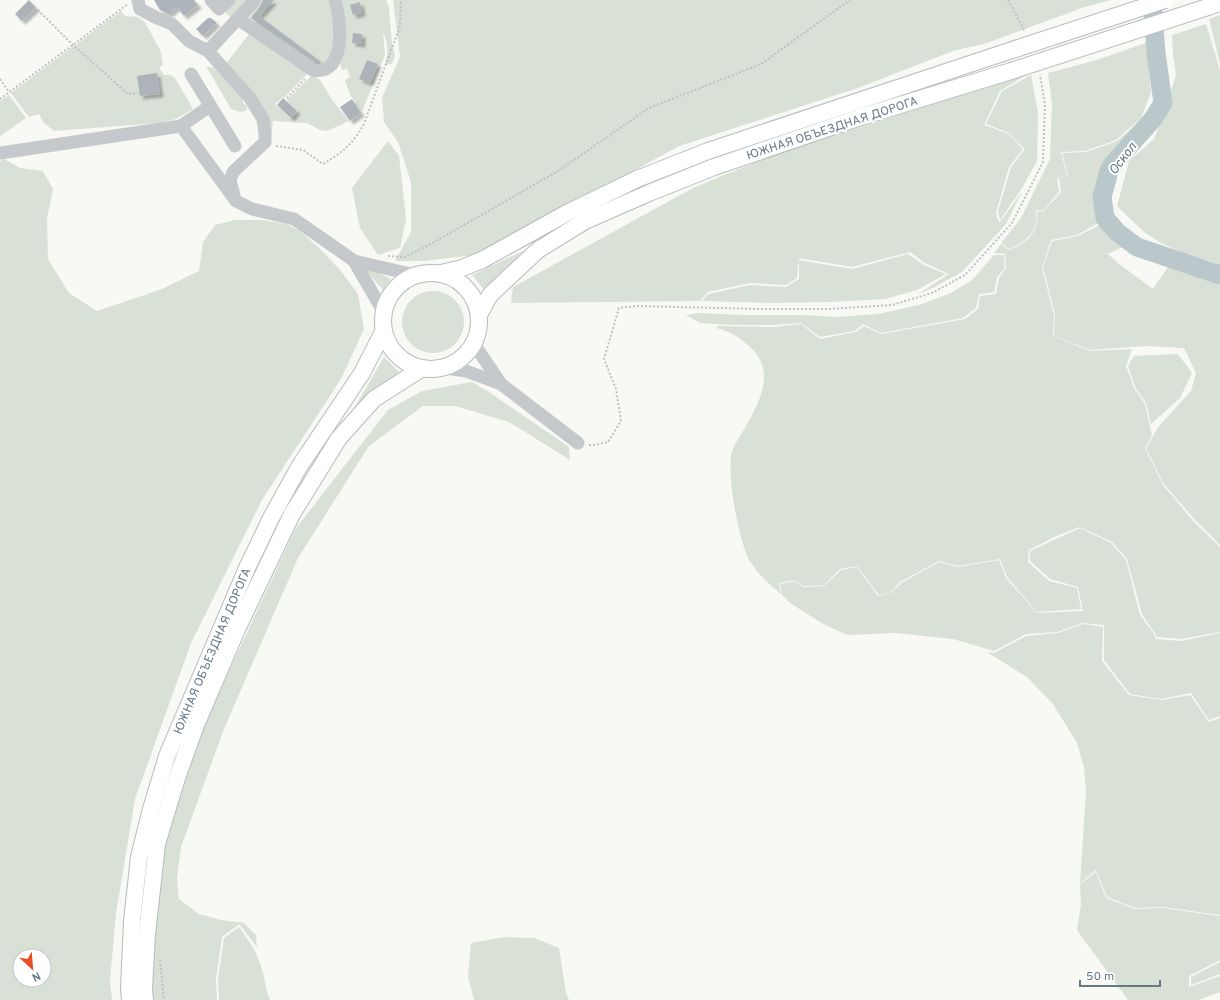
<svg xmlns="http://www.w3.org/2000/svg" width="1220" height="1000" viewBox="0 0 1220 1000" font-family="Overpass,sans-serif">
<defs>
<filter id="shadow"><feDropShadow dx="3.5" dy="3.5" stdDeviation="1" flood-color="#0004"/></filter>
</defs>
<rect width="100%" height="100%" fill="#f8f8f5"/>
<g fill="#d9e0d6" fill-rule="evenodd">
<path d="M236,0H249L232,19L224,11Z"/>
<path d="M260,0H332L338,28L330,61L314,65L247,22L246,16Z"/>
<path d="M338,0H386L389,8L392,44L395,54L392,64L385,65C388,54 389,43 383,33L385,55L362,111L350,95L345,80L350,77L347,69L342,70L340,63L341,52Z"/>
<path d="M393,0H1111L1085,7L987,43L953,51L858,88L679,146L573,204L474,255L424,261H395L411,232V182L398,142L384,122L382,98L400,57Z"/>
<path d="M121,11L125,16L138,17L145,22L161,52L163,65L159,68L164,75H171L175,78L193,109L176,119L158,123L54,131L43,122L39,114L29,117L11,93Z"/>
<path d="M1220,15V64L1209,19Z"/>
<path d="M1206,24L1220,70V267L1210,261L1191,257L1159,242L1144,232L1117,206L1129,161L1154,139L1160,124L1176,75L1173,56L1172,35Z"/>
<path d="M249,34L309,72L284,98L283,97L275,104L290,119L298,111L287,100L313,74L320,80L333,101L349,121L327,131L320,130L307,123L273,121L271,138L225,65Z"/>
<path d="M1148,42V55L1151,93L1141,118L1116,140L1085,151L1061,152L1067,176L1057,178L1059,192L1043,211L1036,210C1036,214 1037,219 1036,223C1033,236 1021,245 1009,249L1001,243L1021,218L1050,159L1052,104L1048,73L1097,60Z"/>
<path d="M206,66L214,68L243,96V103L247,106V110L241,112L231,109Z"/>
<path d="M1031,72L1000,91L984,125L1009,134L1023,149L1009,167L996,213L999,223L1022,192L1006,224L962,272L929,290L918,294L949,274L925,263L910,252L852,267L799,258L797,278L786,285L750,283L708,292L700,301L511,303L513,287L693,188L771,156Z"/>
<path d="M1031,75L1038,113L1037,161L1021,190L1000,220L998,211L1011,167L1025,149L1009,133L986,124L1002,91Z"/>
<path d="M9,95L26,118L0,136V101Z"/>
<path d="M1141,120C1130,133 1116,146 1107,161C1098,175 1095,206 1102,221L1077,235L1051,240L1042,268L1054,315L1053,336L1090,351L1132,349L1126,366L1134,388L1145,404L1152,435L1145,448L1163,485L1195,523L1220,547V632L1181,639L1157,637L1142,614L1127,559L1112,542L1080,527L1056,536L1029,550L1028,562L1049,581L1077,588L1081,609L1037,612L1007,577L1000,559L959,566L939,561L900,582L890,593L879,595L857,566L840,569L824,585L803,586L795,580L779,583L781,594C770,585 759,575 751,563C739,545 726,472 732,451C734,445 738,440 741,435C756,408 779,373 750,347C740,338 730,331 716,328L718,326L775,327L801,324L820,339L856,332L864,326L881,334L965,319L978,309L980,296L996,294L999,278L1006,268L1005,254L994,253L1001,244L1009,250C1028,243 1039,232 1037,211L1043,212L1061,192L1059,178L1068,176L1062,153L1086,152L1117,141Z"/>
<path d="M388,141L399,156L406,219L400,248L378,255L360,228L352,188Z"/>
<path d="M4,159L20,168L43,171L53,189L47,219L48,259L69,293L97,311L162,289L199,271L203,242L215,225L235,220H262L286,224L300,231L319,248L341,271L358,294L364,329L341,379L262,500L191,643L135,799L116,913L110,981L112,1000H0V161ZM20,956H44V980H20Z"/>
<path d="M1108,221L1112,230L1129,244L1108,254L1119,264L1153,289L1174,258L1220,277V545L1196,521L1163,483L1146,448L1159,426L1191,391L1196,373L1184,348L1147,346L1090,350L1054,336L1055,315L1043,267L1052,241L1078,236Z"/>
<path d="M523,251L485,291L472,275Z"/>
<path d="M908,254L924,265L946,274L917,290L885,299L829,302L773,303L702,301L708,294L750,285L786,287L799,279V260L852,269Z"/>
<path d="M994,255H1004L1005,268L997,277L994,292L979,294L976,308L963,318L881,333L863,324L855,331L820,337L801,323L775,325H731L700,323L686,315L699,313L745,315H803L838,317L878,314L919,305L951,293L972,280Z"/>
<path d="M360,264L391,279L383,290Z"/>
<circle cx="433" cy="322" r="31"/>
<path d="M1178,354L1192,373L1180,398L1151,424L1146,403L1135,387L1128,366L1134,356Z"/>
<path d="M384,357L399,372L355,407Z"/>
<path d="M472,382L486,390L569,447L570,460L509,422L455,406H423L369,446L298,558L224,729L181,847L177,879L179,899L199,914L221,920L244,923L256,935L257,947L240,925H238L222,937L216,979L217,1000H150L158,870L191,752L296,528L388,410L422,391Z"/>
<path d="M1080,528L1111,543L1126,560L1140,615L1152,631L1156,639L1181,641L1220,633V716L1209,720L1191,693L1161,699L1130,694L1104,660V625L1083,623L1057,632L1026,634L994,651L953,639L895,633L848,635L825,625L790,603L782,595L780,584L795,581L803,587L824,586L841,570L857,567L878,596L891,593L901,583L939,562L959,567L999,560L1006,578L1037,613L1083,611L1078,587L1050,579L1030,561V551Z"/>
<path d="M1083,624L1103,627L1102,661L1129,695L1162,700L1190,695L1209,722L1220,718V915L1163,907L1135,908L1107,897L1096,870L1080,883L1086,791L1084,767L1077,743L1053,704L1027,677L987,652L994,653L1026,636L1058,633Z"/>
<path d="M1096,872L1106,898L1135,909L1163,908L1220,916V960L1189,976V987L1220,976V992L1199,1000H1128L1077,930L1081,905L1080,884Z"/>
<path d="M239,927C248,939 256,951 261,966C265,977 265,989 270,1000H219L218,980L224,938Z"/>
<path d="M504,937L534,938L559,948L566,993L569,1000H474L468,977L471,943Z"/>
<path d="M1220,962V974L1191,985V977Z"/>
</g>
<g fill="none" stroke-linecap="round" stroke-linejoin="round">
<path stroke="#bbc8cb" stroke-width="19" d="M1152,0L1156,53L1163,103L1153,119L1113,164L1109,171L1102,197L1105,218L1117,232L1137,247L1220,275"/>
</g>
<g fill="#acb4ba" filter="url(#shadow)">
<path d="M29,0L36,8L22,21L15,14Z"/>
<path d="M154,0H194L198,5L184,16L177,7L169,14L160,10Z"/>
<path d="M263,0H274L259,16L321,62H315L251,18L261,5Z"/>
<path d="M360,2L362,13L353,15L350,5Z"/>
<path d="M208,18H211L217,23L203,36L196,29Z"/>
<path d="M353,33L362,34V44L352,43Z"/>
<path d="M367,60L378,64L370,83L359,79Z"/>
<path d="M157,73L160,94L140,96L137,76Z"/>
<path d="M283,98L297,111L291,118L277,105Z"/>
<path d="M352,99L361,113L350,121L340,107Z"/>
</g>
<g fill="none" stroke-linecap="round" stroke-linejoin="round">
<defs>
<g id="major">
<circle cx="431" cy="321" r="48"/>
<path d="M441,273L462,268L482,260L567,213L637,179L708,151L1006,52"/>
<path d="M479,315L490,295L538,250L585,221L649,193L714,167L861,117L1011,71"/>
<path d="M130,1000L129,988L132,921L139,857L151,809L167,756L247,568L271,518L299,467L362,373L383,332"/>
<path d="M145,1000L144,989L147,934L157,844L177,778L196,725L238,627L292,514L339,438L374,399L421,369"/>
</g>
</defs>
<use href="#major" stroke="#b6bbbe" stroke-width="18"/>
<g stroke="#bfc1c3" stroke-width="2" stroke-dasharray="2 2" stroke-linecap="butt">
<path d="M1008,0L1025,32"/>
<path d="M38,10L73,45L128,94L138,93"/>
<path d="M0,79L9,92"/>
<path d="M287,98L305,79"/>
<path d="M0,99L128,4"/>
<path d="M276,146L303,150L323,164C343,152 353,144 364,124L400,26L401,0"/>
<path d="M388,256L405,257L427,246L558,171L649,108L761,64L850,0"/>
<path d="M589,445H594L608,442L621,421L616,389L604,359L619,308L637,306L759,309H829L892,305L932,293L965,275L1012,223L1043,162L1045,105L1040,75"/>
<path d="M160,960L164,1000"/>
</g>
<g stroke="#c5c9cc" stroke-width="13">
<path d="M138,0L140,9L157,18L172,24L189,41L208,51L250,98L263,119L265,134V142L233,172L230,181L234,195"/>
<path d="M211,0L219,9L229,0"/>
<path d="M238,19L313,70C347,76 341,20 335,0"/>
<path d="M208,51L255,0"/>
<path d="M191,74L235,146"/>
<path d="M181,126L210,106"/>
<path d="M0,153L181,126L236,201L252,209L294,219L343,253L354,261L383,311"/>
<path d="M354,261L415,275"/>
<path d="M474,344L501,384"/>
<path d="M445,368L466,371L501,384L578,443"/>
</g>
<use href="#major" stroke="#fff" stroke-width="16"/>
<defs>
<g id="major-bridge">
<path d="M1006,52L1165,0"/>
<path d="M1011,71L1220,3"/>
</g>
</defs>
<use href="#major-bridge" stroke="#b6bbbe" stroke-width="18" stroke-linecap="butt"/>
<use href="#major-bridge" stroke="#fff" stroke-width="16"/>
</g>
<g text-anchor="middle" stroke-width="4" stroke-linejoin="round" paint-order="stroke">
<g font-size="12" fill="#667987" stroke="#fff">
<text transform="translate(832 128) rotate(-18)" y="4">ЮЖНАЯ ОБЪЕЗДНАЯ ДОРОГА</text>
<text transform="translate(212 651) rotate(-67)" y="4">ЮЖНАЯ ОБЪЕЗДНАЯ ДОРОГА</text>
</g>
<g font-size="13" font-style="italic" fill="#5d747c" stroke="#fff">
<text transform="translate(1122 158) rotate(-53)" y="5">Оскол</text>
</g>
</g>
<g transform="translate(32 968) rotate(154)"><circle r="19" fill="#ffffff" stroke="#c2c9cf"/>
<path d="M0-3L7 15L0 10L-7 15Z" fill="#e94d23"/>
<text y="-6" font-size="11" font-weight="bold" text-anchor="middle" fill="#667987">N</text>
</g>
<path d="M1080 980v6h80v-6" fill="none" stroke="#667987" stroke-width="2"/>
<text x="1086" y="980" font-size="12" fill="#667987" stroke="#ffffff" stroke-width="3" paint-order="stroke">50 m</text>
</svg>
